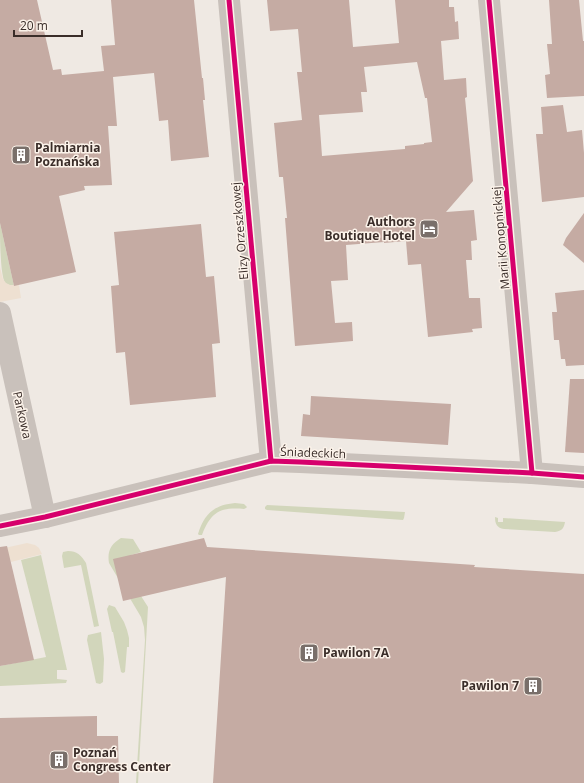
<svg xmlns="http://www.w3.org/2000/svg" width="584" height="783" viewBox="0 0 584 783" font-family="'Open Sans',sans-serif">
<rect width="100%" height="100%" fill="#efe9e3"/>
<g fill="#d2d6bb">
<path d="M0,223L14,286C11,285 8,285 5,283C0,274 0,235 0,223Z"/>
<path d="M235,503L244,504L247,507L246,508L244,509C220,507 211,512 202,535H199L198,534C204,514 214,505 235,503Z"/>
<path d="M267,505L405,512L404,518L403,520L267,510L265,509V507Z"/>
<path d="M495,517L498,518V522H503V518L565,522C564,528 562,531 555,532L504,529C497,528 495,524 495,517Z"/>
<path d="M121,538L133,539L141,552L131,555L141,596L148,607L138,783H136L145,640L144,627L141,617L109,563C107,551 111,544 121,538Z"/>
<path d="M68,551C77,551 81,555 86,563L99,626L94,627L81,565L64,568L62,556L63,552Z"/>
<path d="M41,555L67,670H57V679L67,680L66,683L0,686V666L46,657L21,560Z"/>
<path d="M109,605L115,607L124,622L127,630L129,638V647H127L125,672L123,673L121,672L113,632H112L107,609Z"/>
<path d="M101,632L104,659L103,682L100,684L96,683L87,640L88,635Z"/>
</g>
<g fill="#eee0d1">
<path d="M0,267L3,279L6,283L10,285H19L21,298L0,302Z"/>
<path d="M27,543L35,545L39,548L42,554L11,562L10,559L0,562V549Z"/>
</g>
<g fill="#c5aba3" fill-rule="evenodd">
<path d="M0,0H37L53,70L61,69L62,75L104,71L101,46L115,45L111,0H194L202,78H203L205,100H203L209,157L171,161L168,120L159,121L154,73L113,77L117,126H108L112,185L84,186L85,190L59,196L76,272L14,286L0,223Z"/>
<path d="M267,0H349L353,47L399,43L395,0H449V7H454L455,22L458,21L459,39L441,41L444,80L466,78L467,97L465,98L473,181L446,212L474,210L477,240L471,241L472,260H466L469,298H480L482,328L472,329L473,332L428,337L421,264L408,265L406,241L384,243V242L346,245L348,280L331,281L335,323L352,322L353,341L295,346L285,218H287L283,177H279L274,123L302,120L297,72H302L298,29L270,31ZM417,62L425,98H427L432,142L424,143V144L405,146V149L322,156L319,115L363,112L361,92H367L364,67Z"/>
<path d="M549,0H579L583,41H584V96L547,98L545,75L550,74L547,44H552Z"/>
<path d="M563,105L567,132L582,130L584,153V197L542,202L536,134H543L541,107Z"/>
<path d="M584,213V263L563,245L566,238Z"/>
<path d="M201,224L206,277L214,276L220,343L212,344L216,397L130,405L125,352L116,353L111,286L119,285L114,232Z"/>
<path d="M584,290V365L566,366L565,359H561L559,340H554L552,312H557L555,293Z"/>
<path d="M570,379H584V453L565,452Z"/>
<path d="M311,396L451,404L448,445L301,436L303,414L310,415Z"/>
<path d="M204,538L207,547L475,565L474,567L584,574V783H213L226,577L123,601L113,559Z"/>
<path d="M7,546L34,660L0,666V547Z"/>
<path d="M97,716V736H118L119,783H0V718Z"/>
</g>
<g fill="none" stroke-linecap="round" stroke-linejoin="round">
<g stroke="#c9c1bb" stroke-width="22">
<path d="M229,0L271,461"/>
<path d="M489,0L532,473"/>
<path d="M0,313L45,517"/>
<path d="M0,526L45,517L271,461L300,462L532,473L584,477"/>
</g>
<defs>
<g id="cycleway">
<path d="M229,0L271,461"/>
<path d="M489,0L532,473"/>
<path d="M0,526L45,517L271,461L300,462L532,473L584,477"/>
</g>
</defs>
<use href="#cycleway" stroke="#fcf3ea" stroke-width="8"/>
<use href="#cycleway" stroke="#d6006c" stroke-width="5"/>
</g>
<defs>
<symbol id="building-square" viewBox="-11 -11 22 22"><rect x="-9" y="-9" width="18" height="18" rx="4" fill="#796f6a" stroke="#fcf3ea"/><path d="M-4-6H4V6H1V3H-1V6H-4ZM-2.5-4.3h1.7v1.8h-1.7ZM.8-4.3h1.7v1.8H.8ZM-2.5-1h1.7V.8h-1.7ZM.8-1h1.7V.8H.8Z" fill="#fff"/></symbol>
<symbol id="hotel-square" viewBox="-11 -11 22 22"><rect x="-9" y="-9" width="18" height="18" rx="4" fill="#796f6a" stroke="#fcf3ea"/><path d="M-6-4.5h1.5V1H6V5H4.5V3h-9V5H-6ZM-4 0a1.8 1.8 0 1 1 3.6 0ZM.5 0V-2.5h3Q6-2.5 6 0Z" fill="#fff"/></symbol>
</defs>
<g fill-rule="evenodd">
<use href="#building-square" x="10" y="144" width="22" height="22"/>
<use href="#hotel-square" x="418" y="218" width="22" height="22"/>
<use href="#building-square" x="298" y="642" width="22" height="22"/>
<use href="#building-square" x="522" y="675" width="22" height="22"/>
<use href="#building-square" x="48" y="749" width="22" height="22"/>
</g>
<g text-anchor="middle" stroke-width="3" stroke-linejoin="round" paint-order="stroke">
<g font-size="12" font-weight="bold" fill="#3a2d29" stroke="#fcf3ea" text-anchor="start">
<text x="35" y="152">Palmiarnia<tspan x="35" dy="14">Poznańska</tspan></text>
<text x="415" y="226" text-anchor="end">Authors<tspan x="415" dy="14">Boutique Hotel</tspan></text>
<text x="323" y="657">Pawilon 7A</text>
<text x="519" y="690" text-anchor="end">Pawilon 7</text>
<text x="73" y="757">Poznań<tspan x="73" dy="14">Congress Center</tspan></text>
</g>
<g font-size="12" fill="#3a2d29" stroke="#fcf3ea">
<text transform="translate(240 231) rotate(-95)" y="4">Elizy Orzeszkowej</text>
<text transform="translate(501 238) rotate(-95)" y="4">Marii Konopnickiej</text>
<text transform="translate(22 415) rotate(77)" y="4">Parkowa</text>
<text transform="translate(313 453) rotate(2)" y="4">Śniadeckich</text>
</g>
</g>
<path d="M14 30v6h68v-6" fill="none" stroke="#3a2d29" stroke-width="2"/>
<text x="20" y="30" font-size="12" fill="#3a2d29" stroke="#fcf3ea" stroke-width="3" paint-order="stroke">20 m</text>
</svg>
